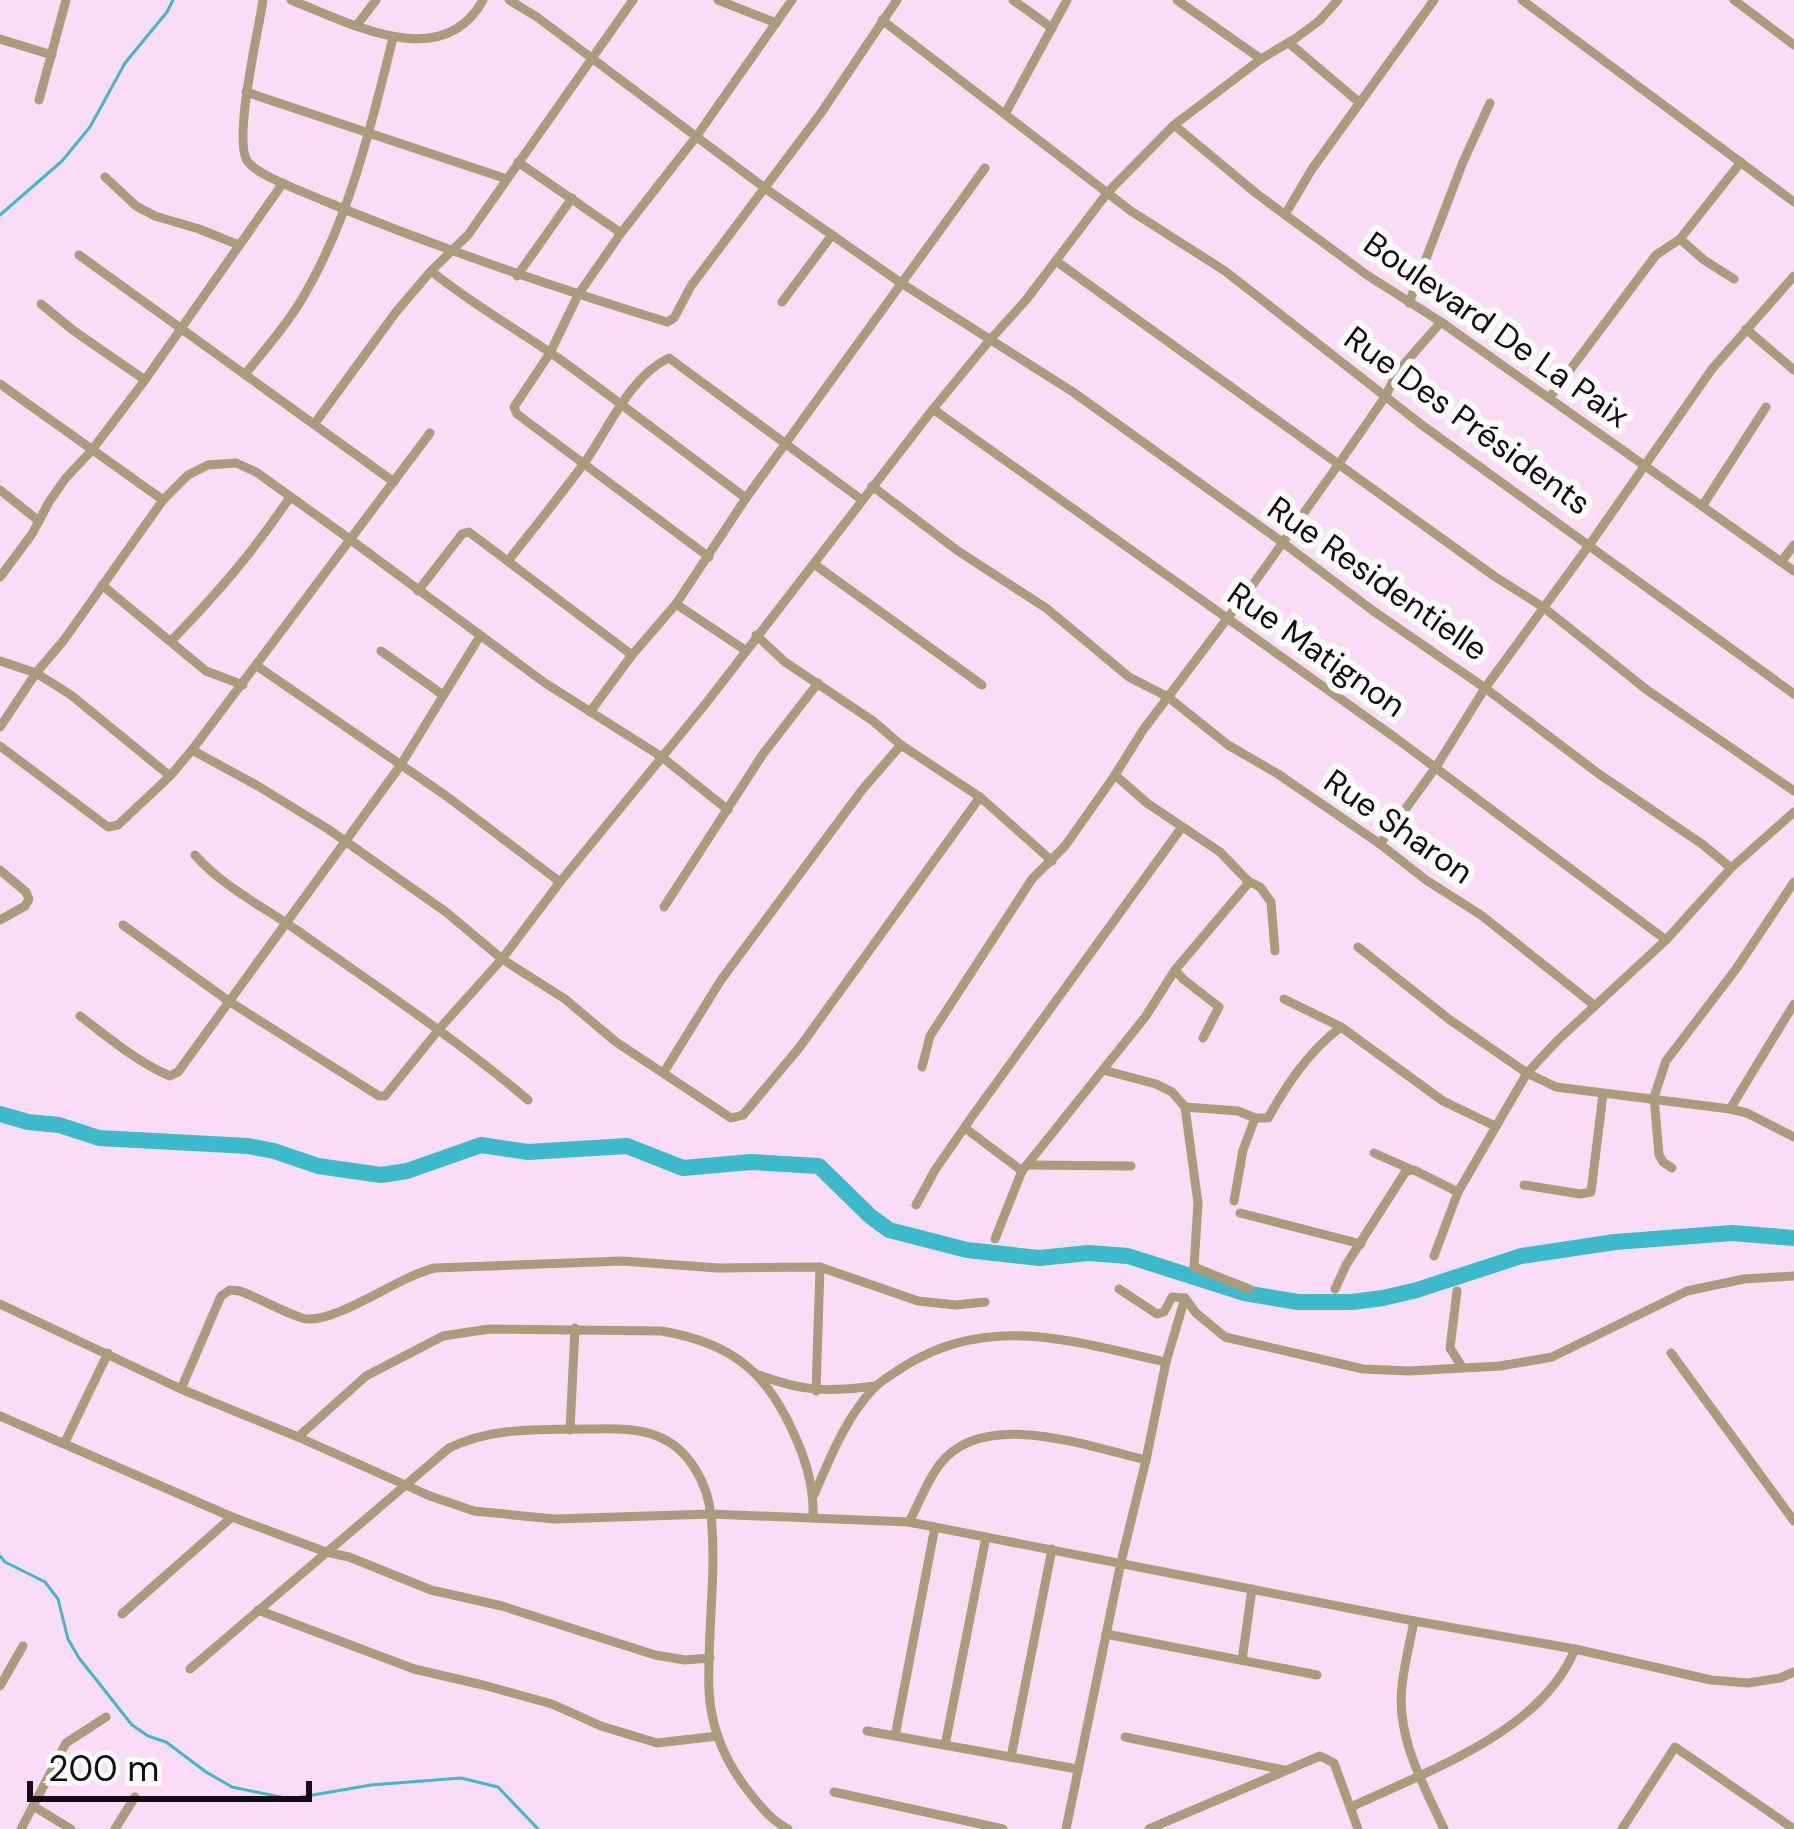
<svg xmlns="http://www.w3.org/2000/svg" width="1794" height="1829" viewBox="0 0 1794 1829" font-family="'DM Sans',sans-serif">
<rect width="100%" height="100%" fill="#fadcf7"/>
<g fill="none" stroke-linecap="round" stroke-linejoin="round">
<g stroke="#3db9cc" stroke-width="3">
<path d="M0,215L62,161L90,127L125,63L167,12L173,0"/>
<path d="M0,1556L5,1562L45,1582L58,1599L68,1639L79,1658L132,1725L148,1736L166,1742L206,1772L232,1787L290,1799L371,1785L461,1778L498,1787L538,1829"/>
</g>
<path stroke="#3db9cc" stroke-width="16" d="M0,1114L28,1122L59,1125L99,1138L248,1146L274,1151L318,1166L381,1175L407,1171L481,1145L528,1152L627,1146L683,1168L751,1162L819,1166L870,1216L889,1230L967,1250L1039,1258L1089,1253L1128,1256L1244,1293L1298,1302H1352L1383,1298L1417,1290L1521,1256L1615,1242L1732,1233L1794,1238"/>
<g stroke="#aa9b7a" stroke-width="9">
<path d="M263,0C259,29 232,142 248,162C259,176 304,192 322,200C435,247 550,286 667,322L674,318L691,286L821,113L897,0"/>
<path d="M291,0C348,22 442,75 483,0"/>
<path d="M509,0L537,17L766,189L901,283L1073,392L1282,542L1372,610L1485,688L1599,774L1702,844L1731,868"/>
<path d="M718,0L776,23"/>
<path d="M1013,0L1052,28"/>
<path d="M1177,0L1261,59"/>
<path d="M1522,0L1794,202"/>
<path d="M1734,0L1794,45"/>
<path d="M882,20L1131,211L1225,271L1422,425L1794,694"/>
<path d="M357,25L376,0"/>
<path d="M0,39L52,55"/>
<path d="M1289,43L1360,103"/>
<path d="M246,92L507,179"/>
<path d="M39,100L66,0"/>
<path d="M1005,114L1067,0"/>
<path d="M1174,125L1257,194L1367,275L1441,322L1794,571"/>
<path d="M518,162L621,233"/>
<path d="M105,177L136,206L155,216L199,229L239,245"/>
<path d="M1286,213L1312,169L1434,0"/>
<path d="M1680,239L1704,260L1734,279"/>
<path d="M79,255L394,482"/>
<path d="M1056,261L1494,576L1543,607L1647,690L1794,791"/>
<path d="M431,271C472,304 518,330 561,360C623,405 684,452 746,498"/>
<path d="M517,276L572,198"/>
<path d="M782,302L832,235"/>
<path d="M1409,303L1463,162L1490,103"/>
<path d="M41,304L74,331L145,380"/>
<path d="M1746,329L1794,370"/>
<path d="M246,373C264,351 282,330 297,307C348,226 370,130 393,38"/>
<path d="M0,384L163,500"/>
<path d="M1549,398L1656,255L1680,239L1741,162"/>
<path d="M933,409L1397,739L1666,940"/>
<path d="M315,423L396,312L431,271L468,235L633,0"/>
<path d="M872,486L958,551L1046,608L1129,677L1168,697L1228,745L1278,774L1380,844L1426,880L1481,915L1594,1005"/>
<path d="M0,490L39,521"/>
<path d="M1703,505L1766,407"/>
<path d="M709,557L517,414L514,407L550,353L578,295L621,233L696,137L792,0"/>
<path d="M508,561C534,528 560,496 585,462C609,428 630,376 669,358L862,500"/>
<path d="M1781,562L1794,545"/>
<path d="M814,564L982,685"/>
<path d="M0,577L32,534L49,502L65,479L92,450L145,380L283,183"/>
<path d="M102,585L206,671L243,685"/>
<path d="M418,591L462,534L469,532L632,655"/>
<path d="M676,604L745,650"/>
<path d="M756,635L785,662L873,721L901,745L980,797L1052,861"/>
<path d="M171,641C217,594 253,552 290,497"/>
<path d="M381,651L443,695"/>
<path d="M0,661L36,673L71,695L170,776"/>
<path d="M257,666L445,795L560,882"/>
<path d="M590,712L632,655L676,604L746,498L985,168"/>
<path d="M0,727L36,673L64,640L163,500L188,475L208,465L236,463L256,472L351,540L545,683L662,757L728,810"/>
<path d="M0,746L108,827L118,825L170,776L192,750L430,433"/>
<path d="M192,750L258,786L328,829L446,912L502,959L565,999L616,1042L731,1118L743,1115L799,1048L980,797"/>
<path d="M1115,775L1147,803L1220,852L1248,881L1260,887L1271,902L1275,951"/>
<path d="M1380,844L1436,767L1485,688L1590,544L1712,369L1794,276"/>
<path d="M195,855C224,888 263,906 298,931C376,986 455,1038 528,1100"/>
<path d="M0,870L26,892L29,899L25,906L0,920"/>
<path d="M664,907L763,754L818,683"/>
<path d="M123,925L230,1002L379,1096H385L440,1028L502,959L560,882L707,702L933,409L989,341L1026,300L1108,192L1174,125L1261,59L1296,38L1319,21L1338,0"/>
<path d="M1358,947L1450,1020L1527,1073L1556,1087L1730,1109L1747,1113L1794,1137"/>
<path d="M1175,970L1183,979L1219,1007L1203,1038"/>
<path d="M1284,999L1341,1027"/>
<path d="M80,1016C108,1037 137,1062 170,1076L178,1072L400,766L480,636"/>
<path d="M922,1067L930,1036L1032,879L1065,846L1115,775L1143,730L1254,583L1338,465L1385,397L1398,371L1441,322"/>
<path d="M1103,1070L1156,1084L1172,1092L1185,1107L1198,1203L1194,1267L1249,1289"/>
<path d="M664,1072L721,980L862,790L901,745"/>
<path d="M1185,1107L1238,1111L1255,1118H1268C1287,1084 1309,1051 1341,1027L1443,1101L1495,1126"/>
<path d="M1730,1109L1794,1004"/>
<path d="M965,1128L1022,1171"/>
<path d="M1374,1153L1410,1169"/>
<path d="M1027,1165L1131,1166"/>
<path d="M1672,1168L1663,1162L1659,1155L1654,1097L1666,1061L1736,969L1794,882"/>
<path d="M1524,1185L1580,1194L1591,1192L1603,1094"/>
<path d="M1234,1201L1243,1150L1255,1118"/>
<path d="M916,1205L935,1170L971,1118L1182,827"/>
<path d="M1240,1213L1361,1244"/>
<path d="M995,1239L1022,1171L1146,1016L1175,970L1246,886L1248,881"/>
<path d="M1434,1256L1458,1192L1527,1073L1558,1040L1666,940L1731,868L1794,812"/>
<path d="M1119,1289L1157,1314L1164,1312L1172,1297L1185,1298L1196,1313L1225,1337L1363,1369L1409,1371L1500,1366L1552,1357L1687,1291L1744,1279L1794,1276"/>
<path d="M1335,1289L1346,1265L1406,1171L1414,1170L1458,1192"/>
<path d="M1457,1291L1450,1348L1462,1367"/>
<path d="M0,1304L181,1389L298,1437L430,1496L474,1511L554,1519L711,1514L909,1522L1414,1621L1575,1649L1711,1680L1748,1683L1780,1678L1794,1672"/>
<path d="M1671,1353L1794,1521"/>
<path d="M759,1375C804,1392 829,1392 875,1386"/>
<path d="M181,1389L221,1296L230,1290L240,1291C261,1299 281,1311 302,1318C332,1327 398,1276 435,1268L622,1261L718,1268L820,1267L918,1301L956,1305L985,1302"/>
<path d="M816,1391L820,1267"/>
<path d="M0,1416L232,1517L326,1552L349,1557L431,1590L502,1606L655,1655L685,1660L710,1658"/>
<path d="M570,1430L575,1328"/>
<path d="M298,1437L366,1376L443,1336L489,1329L661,1331C735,1343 770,1375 798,1443C808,1467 814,1491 813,1517"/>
<path d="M64,1444L108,1353"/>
<path d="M814,1495C830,1458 845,1419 873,1389C881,1380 893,1374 903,1367C989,1312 1075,1342 1166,1362"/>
<path d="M909,1522C919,1503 927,1481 940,1464C984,1407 1090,1447 1146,1460"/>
<path d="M258,1610L414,1669L483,1685L552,1704L601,1726L657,1743L718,1736"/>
<path d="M122,1614L232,1517"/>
<path d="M1414,1621C1410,1643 1404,1665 1402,1686C1396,1737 1423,1784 1444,1829"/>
<path d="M1106,1634L1317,1675"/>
<path d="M1242,1660L1252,1589"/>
<path d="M190,1669L449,1448C492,1427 537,1430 584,1429C607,1429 636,1427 657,1436C689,1448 708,1484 711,1516C717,1571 707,1634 709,1691C711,1728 726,1763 749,1792C761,1807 771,1820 788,1829"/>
<path d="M0,1686L23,1646"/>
<path d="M867,1731L1077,1769"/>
<path d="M895,1736L935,1527"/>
<path d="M1125,1737L1284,1770"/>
<path d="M945,1745L986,1537"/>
<path d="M1011,1757L1052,1549"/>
<path d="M834,1792L1003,1829"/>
<path d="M33,1806L71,1829"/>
<path d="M1351,1807C1427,1771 1542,1732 1575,1649"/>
<path d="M21,1829L66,1743L106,1717"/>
<path d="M115,1829L135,1797"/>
<path d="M1066,1829L1121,1562L1146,1460L1166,1362L1185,1298"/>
<path d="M1149,1829L1320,1756L1334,1763L1358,1829"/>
<path d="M1622,1829L1675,1747L1794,1829"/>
</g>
</g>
<g text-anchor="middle" stroke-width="12" stroke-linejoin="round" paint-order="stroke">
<g font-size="33" fill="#160c15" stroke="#fff">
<text transform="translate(1497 329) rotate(35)" y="12">Boulevard De La Paix</text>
<text transform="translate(1468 420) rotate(36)" y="12">Rue Des Présidents</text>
<text transform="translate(1378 578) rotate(35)" y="12">Rue Residentielle</text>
<text transform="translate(1317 649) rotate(35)" y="12">Rue Matignon</text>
<text transform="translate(1399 826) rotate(35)" y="12">Rue Sharon</text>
</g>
</g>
<path d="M30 1781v18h279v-18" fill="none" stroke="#160c15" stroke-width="6"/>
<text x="48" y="1781" font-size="36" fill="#160c15" stroke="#ffffff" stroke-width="9" paint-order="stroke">200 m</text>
</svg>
